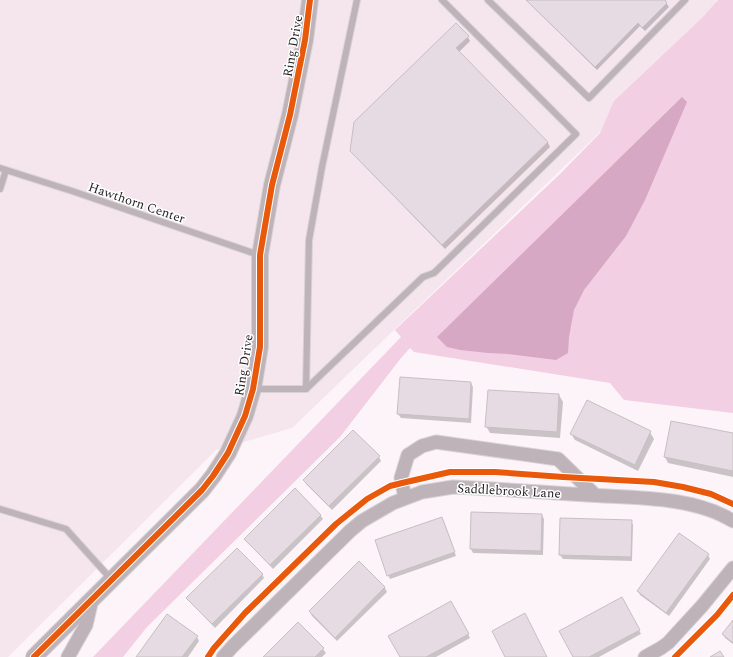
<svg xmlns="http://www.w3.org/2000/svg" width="733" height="657" viewBox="0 0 733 657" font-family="Spectral,serif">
<rect width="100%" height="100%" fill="#fcf4f8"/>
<path fill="#f5e6ed" d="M0,0H717L701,26L594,138L292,428L216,450L8,657H0Z"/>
<path fill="#f3cfe3" d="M718,0H733V413L624,400L610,383L414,352L410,348L401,358L340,437L147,627L123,657H93L401,337L395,330L561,173L600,133L614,101L703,17Z"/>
<path fill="#d7a8c3" d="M682,97L687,102L645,200L626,236L584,290L574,310L569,337L568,353L556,360L508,354L488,353L460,350L447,347L437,337Z"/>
<g fill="#0003">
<path d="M526,0H664L669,7L645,31L640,26L597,70Z"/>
<path d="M468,37L470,41L459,52L548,143L550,147L445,249L354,155L351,151L354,123Z"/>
<path d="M471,383L473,387L471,423L401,418L398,414Z"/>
<path d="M559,395L563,402L560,438L490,433L486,426Z"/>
<path d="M650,432L654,439L638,471L575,440L571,434Z"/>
<path d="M733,434V477L668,463L665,457Z"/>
<path d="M379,457L381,461L332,510L306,484L304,480Z"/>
<path d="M472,513L542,515L544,519L543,555L473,553L471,549Z"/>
<path d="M320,515L323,519L273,569L248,543L245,539Z"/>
<path d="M442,518L444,522L456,556L390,579L388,575Z"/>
<path d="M561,519L631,521L633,525L632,561L563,559L560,555Z"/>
<path d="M708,555L710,559L669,616L640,595L638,591Z"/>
<path d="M359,562L385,588L387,592L337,641L312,616L310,612Z"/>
<path d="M262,574L264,578L215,628L190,602L187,598Z"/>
<path d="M622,598L641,634L599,657H574Z"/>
<path d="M451,602L470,638L436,657H401Z"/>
<path d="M733,622V644L725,638L723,634Z"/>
<path d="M298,624L323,649L326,653L322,657H264Z"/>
<path d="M197,637L199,641L188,657H138Z"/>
</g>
<g fill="#e6dbe2" stroke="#c6bfc3">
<path d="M526,0H665L667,3L642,28L638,23L595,67Z"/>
<path d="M456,23L469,36L456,48L548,142L442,245L350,151L354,122Z"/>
<path d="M400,377L471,382L469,419L397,414Z"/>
<path d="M488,390L559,394L557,432L485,427Z"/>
<path d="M587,400L651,431L635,465L570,434Z"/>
<path d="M671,421L733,433V471L664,457Z"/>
<path d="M353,430L380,456L329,506L303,480Z"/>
<path d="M295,488L321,515L270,565L244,539Z"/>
<path d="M471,512L542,514L541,551L470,549Z"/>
<path d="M442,517L455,552L387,576L375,540Z"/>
<path d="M560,518L632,520L631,557L559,555Z"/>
<path d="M679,533L709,554L666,613L637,591Z"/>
<path d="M237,548L263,574L212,624L186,598Z"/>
<path d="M359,561L385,587L335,638L309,611Z"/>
<path d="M622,597L640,630L589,657H573L559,631Z"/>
<path d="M451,601L469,634L426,657H400L388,636Z"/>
<path d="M525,613L547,657H505L492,631Z"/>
<path d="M167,614L198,636L182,657H136Z"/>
<path d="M733,620V643L722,634Z"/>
<path d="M298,622L324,648L315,657H263Z"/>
<path d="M720,651L724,657H710Z"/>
</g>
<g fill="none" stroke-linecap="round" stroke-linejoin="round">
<defs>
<g id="service">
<path d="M488,0L589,98L685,0"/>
<path d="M0,168L72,191L259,255"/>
<path d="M0,189L6,170"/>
<path d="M254,389H306L423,277L434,273L576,134L442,0"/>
<path d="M306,389L309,240L322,167L357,0"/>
<path d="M0,509L66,529L112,580"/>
</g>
<g id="minor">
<path d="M405,498L401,478L408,455L422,446L436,442L558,459L595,495"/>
<path d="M68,657L86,625L92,599"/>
<path d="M223,657L233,646L350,531L362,521L393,503L422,492L453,487C498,489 542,492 587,495C634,498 693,496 733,521"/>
<path d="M645,657L661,648L668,643L702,606L733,568"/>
</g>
<path id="tertiary" d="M34,657L202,490L213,476L228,453L245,416L253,389L260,347V255L272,185L290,115L305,40L310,0"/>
</defs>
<use href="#service" stroke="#d8d2d5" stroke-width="8"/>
<use href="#minor" stroke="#d8d2d5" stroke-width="15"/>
<use href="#tertiary" stroke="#d8d2d5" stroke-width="18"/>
<use href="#service" stroke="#bdb3b8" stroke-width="6"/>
<use href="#minor" stroke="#bdb3b8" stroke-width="13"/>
<use href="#tertiary" stroke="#bdb3b8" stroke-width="16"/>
<defs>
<g id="cycleway">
<path d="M34,657L202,490L213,476L228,453L245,416L253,389L260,347V255L272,185L290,115L305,40L310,0"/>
<path d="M208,657L214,648L245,613L336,524L367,499L390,486L402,483L450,472H495L563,477L654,482L683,487L711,494L733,504"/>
<path d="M675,657L717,615L733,595"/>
</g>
</defs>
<use href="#cycleway" stroke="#fff" stroke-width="8"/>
<use href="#cycleway" stroke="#e8590c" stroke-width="6"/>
</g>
<g text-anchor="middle" stroke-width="3" stroke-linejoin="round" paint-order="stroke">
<g font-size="13" fill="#211c1f" stroke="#fff">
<text transform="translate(292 46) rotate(-80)" y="5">Ring Drive</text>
<text transform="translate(137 202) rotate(19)" y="5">Hawthorn Center</text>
<text transform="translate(243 365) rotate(-81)" y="5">Ring Drive</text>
<text transform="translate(509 490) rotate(3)" y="5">Saddlebrook Lane</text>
</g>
</g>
</svg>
